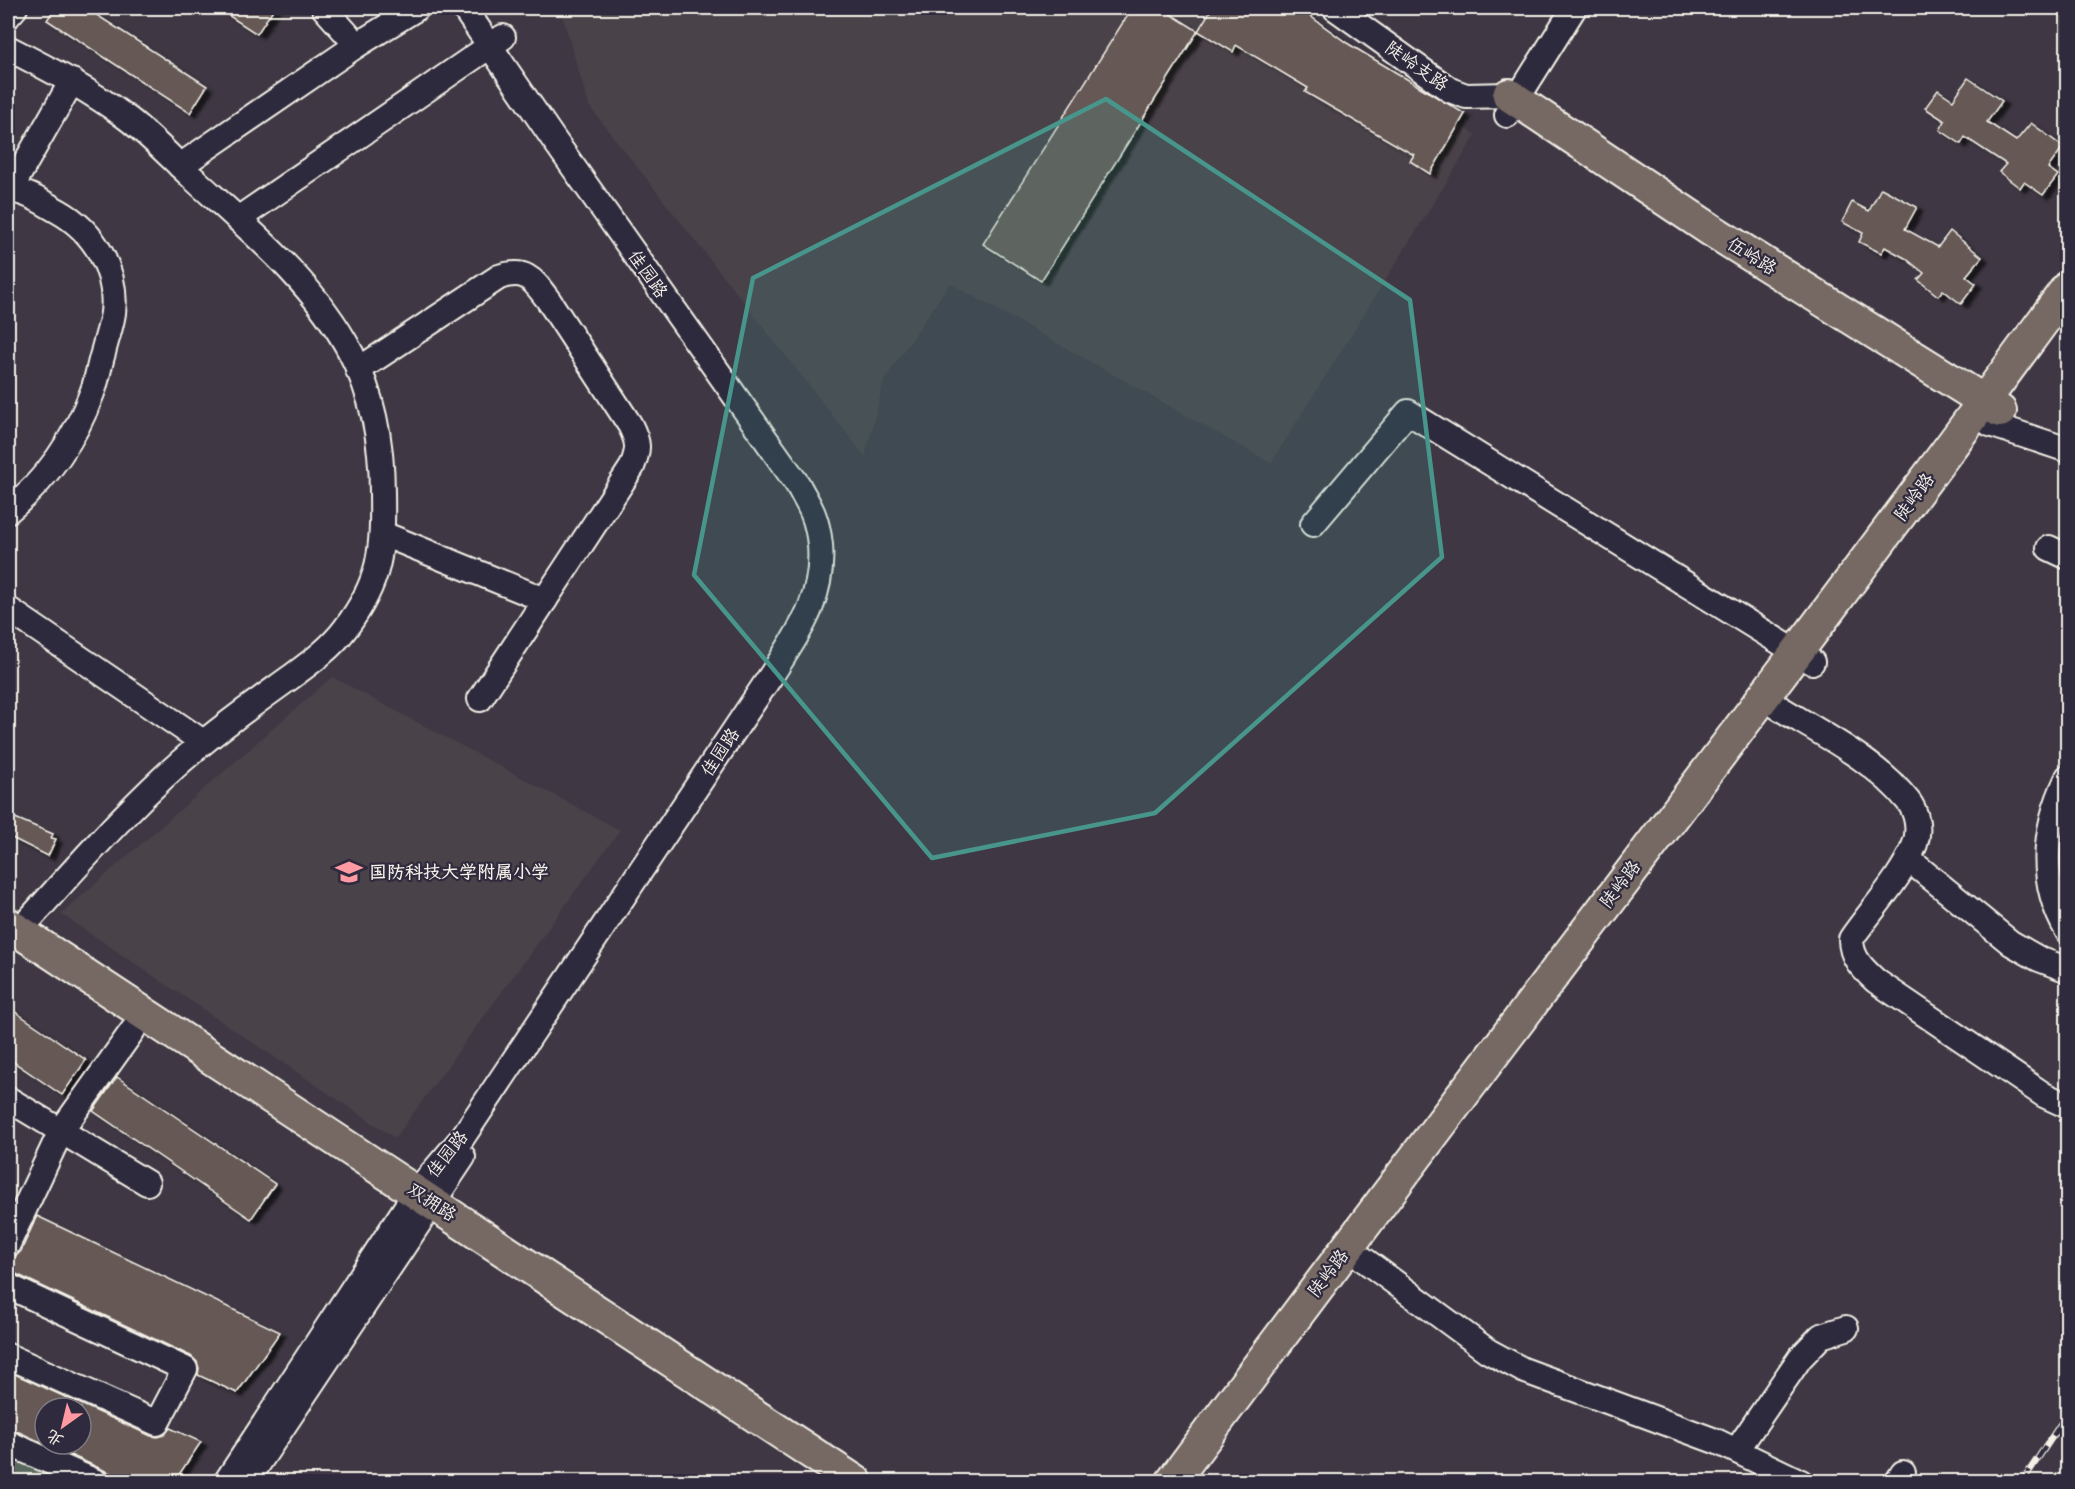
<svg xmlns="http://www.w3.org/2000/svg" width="2075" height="1489" viewBox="0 0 2075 1489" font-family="'Architects Daughter','LXGW WenKai TC',sans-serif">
<defs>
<filter id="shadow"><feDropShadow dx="6" dy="4" stdDeviation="1.5" flood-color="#0009"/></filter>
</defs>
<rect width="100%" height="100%" fill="#3f3844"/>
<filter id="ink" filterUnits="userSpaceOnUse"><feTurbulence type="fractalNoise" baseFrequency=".0167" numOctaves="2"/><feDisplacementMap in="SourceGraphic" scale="12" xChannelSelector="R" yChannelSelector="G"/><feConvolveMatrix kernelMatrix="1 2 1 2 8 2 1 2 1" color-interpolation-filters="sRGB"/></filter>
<g filter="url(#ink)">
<g fill="#4a4249">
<path d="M560,8H1289L1476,135L1271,463L950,283L884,380L865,456L589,106Z"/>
<path d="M332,677L620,830L395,1138L61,914Z"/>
</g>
<path fill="#5a695f" stroke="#a7ada4" stroke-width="1.5" d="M8,1455L64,1481L8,1482Z"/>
<g fill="#655954" stroke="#f4f1e8" stroke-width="1.5" filter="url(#shadow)">
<path d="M55,8H86L207,86L190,113L47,20Z"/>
<path d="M217,8H274L257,34Z"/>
<path d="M1132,8H1161L1198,31L1041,281L983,244Z"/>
<path d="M1212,8H1299L1347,43L1465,114L1430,174L1410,161L1414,155L1305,92L1308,88L1236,45L1233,52L1198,31Z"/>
<path d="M1968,78L2002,101L1987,122L2016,141L2031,123L2063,147L2048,168L2058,175L2043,195L2024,182L2020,188L1999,172L2006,164L1965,137L1961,144L1940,130L1945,121L1925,108L1938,90L1953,100Z"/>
<path d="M1881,188L1917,207L1905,229L1938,247L1950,231L1982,257L1966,276L1976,284L1961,304L1943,290L1938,296L1918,280L1924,273L1905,258L1885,247L1881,253L1859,242L1863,233L1842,222L1852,202L1869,211Z"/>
<path d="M8,815L53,834L51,838L56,839L48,856L8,836Z"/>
<path d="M8,1007L86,1060L62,1095L8,1058Z"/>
<path d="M117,1077L275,1184L251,1219L93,1111Z"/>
<path d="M37,1216L280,1332L237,1393L198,1375L199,1368L197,1362L191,1356L14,1273L8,1272V1258L16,1256L21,1251Z"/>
<path d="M8,1371L151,1436L158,1437L164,1435L170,1428L201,1442L174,1482H130L46,1444H81V1408H45V1444L8,1427Z"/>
</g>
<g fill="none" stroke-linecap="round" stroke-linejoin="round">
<defs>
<g id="minor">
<path d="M324,8L357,45"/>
<path d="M1335,8L1450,90L1466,96L1509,95"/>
<path d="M8,16L15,8"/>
<path d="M8,48C49,69 90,90 127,118C151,136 172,159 194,179C250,230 316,285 351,353C374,397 382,444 382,493C383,551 381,581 345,629C331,648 310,663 291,677C262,698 232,719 204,742C135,798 78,866 18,932"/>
<path d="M1507,115L1574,8"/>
<path d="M180,166L357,45L417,8"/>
<path d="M8,190C26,191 42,202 58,211C94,231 118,271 113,313C111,327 106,340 103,353C99,366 97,381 92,393C75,439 46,480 8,511"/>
<path d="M10,190L72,81"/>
<path d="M238,219L503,37"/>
<path d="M358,370L499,277C527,268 533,280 549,301L630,425C639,443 639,449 632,467L480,699"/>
<path d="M1990,424L2068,450"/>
<path d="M1313,524L1408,412L1812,662"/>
<path d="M383,534L545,600"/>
<path d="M2049,548L2068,557"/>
<path d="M8,609L203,742"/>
<path d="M1778,707C1822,734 1876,761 1908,801C1917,812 1920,830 1915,844C1903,876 1871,910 1851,939C1851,958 1863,969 1876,981L2044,1095L2068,1106"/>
<path d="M2068,777C2043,829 2038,881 2068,932"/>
<path d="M1908,859L2011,943L2039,959L2068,970"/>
<path d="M8,1099L147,1183"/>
<path d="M8,1244L61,1131L133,1030"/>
<path d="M1363,1259L1488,1351L1523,1370L1718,1442L1801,1482"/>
<path d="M8,1286L185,1369L157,1423L8,1356"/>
<path d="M8,1443L96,1482"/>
<path d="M1737,1450L1800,1358L1821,1336L1846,1328"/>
<path d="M226,1482L416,1192L462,1138L776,668C802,627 824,596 820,545C819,535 817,524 813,514C809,504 803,495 798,485L552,137L464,8"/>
<path d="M246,1482L463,1157"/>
<path d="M1897,1482L1903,1473"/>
</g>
<g id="major">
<path d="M1509,95L1711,230L2000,411"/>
<path d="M8,924L856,1482"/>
<path d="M1172,1482C1469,1082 1774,689 2068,287"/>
</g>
</defs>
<use href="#minor" stroke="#f4f1e8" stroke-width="28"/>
<use href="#major" stroke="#f4f1e8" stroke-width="36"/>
<use href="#minor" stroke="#2f2a3d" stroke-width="24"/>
<use href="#major" stroke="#766964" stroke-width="32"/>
<defs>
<path id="rail" d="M2022,1482L2068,1413"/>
</defs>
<use href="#rail" stroke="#f4f1e8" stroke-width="7"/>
<use href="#rail" stroke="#2f2a3d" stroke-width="4.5" stroke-dasharray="14" stroke-linecap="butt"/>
</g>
</g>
<path fill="#48958c" fill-opacity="0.2" stroke="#48958c" stroke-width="4.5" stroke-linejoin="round" d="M1106,99L1410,300L1442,557L1155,813L932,858L694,575L753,278Z"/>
<defs>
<symbol id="school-bare" viewBox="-9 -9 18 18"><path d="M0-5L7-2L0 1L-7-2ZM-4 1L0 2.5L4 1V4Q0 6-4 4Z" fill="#ff9aa2" stroke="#2f2a3d" stroke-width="2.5" paint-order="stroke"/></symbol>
</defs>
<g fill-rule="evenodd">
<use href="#school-bare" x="330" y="853" width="38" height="38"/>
</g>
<g text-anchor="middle" stroke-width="4.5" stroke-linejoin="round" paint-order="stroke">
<g font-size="18" fill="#f4f1e8" stroke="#2f2a3d">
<text transform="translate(1417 66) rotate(35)" y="6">陡岭支路</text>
<text transform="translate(1752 256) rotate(32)" y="6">伍岭路</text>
<text transform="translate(648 274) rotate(55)" y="6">佳园路</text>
<text transform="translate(1914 497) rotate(-54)" y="6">陡岭路</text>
<text transform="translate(720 752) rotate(-56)" y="6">佳园路</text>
<text transform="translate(1620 884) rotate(-53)" y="6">陡岭路</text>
<text transform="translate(447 1154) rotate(-51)" y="6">佳园路</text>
<text transform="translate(432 1202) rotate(33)" y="6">双拥路</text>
<text transform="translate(1328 1273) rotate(-53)" y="6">陡岭路</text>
</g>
<g font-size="18" font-weight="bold" fill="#f4f1e8" stroke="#2f2a3d" text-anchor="start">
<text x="369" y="878">国防科技大学附属小学</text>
</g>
</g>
<rect width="2075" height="1489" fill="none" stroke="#2f2a3d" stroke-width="30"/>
<rect x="15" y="15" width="2045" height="1459" fill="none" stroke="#f4f1e8" stroke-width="2" filter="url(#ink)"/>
<g transform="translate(63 1426) rotate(214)"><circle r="28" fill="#2f2a3d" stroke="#7e7a81" stroke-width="1.5"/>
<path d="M0-4.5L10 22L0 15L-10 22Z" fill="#ff9aa2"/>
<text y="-9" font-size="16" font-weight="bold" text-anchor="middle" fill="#f4f1e8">北</text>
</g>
</svg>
